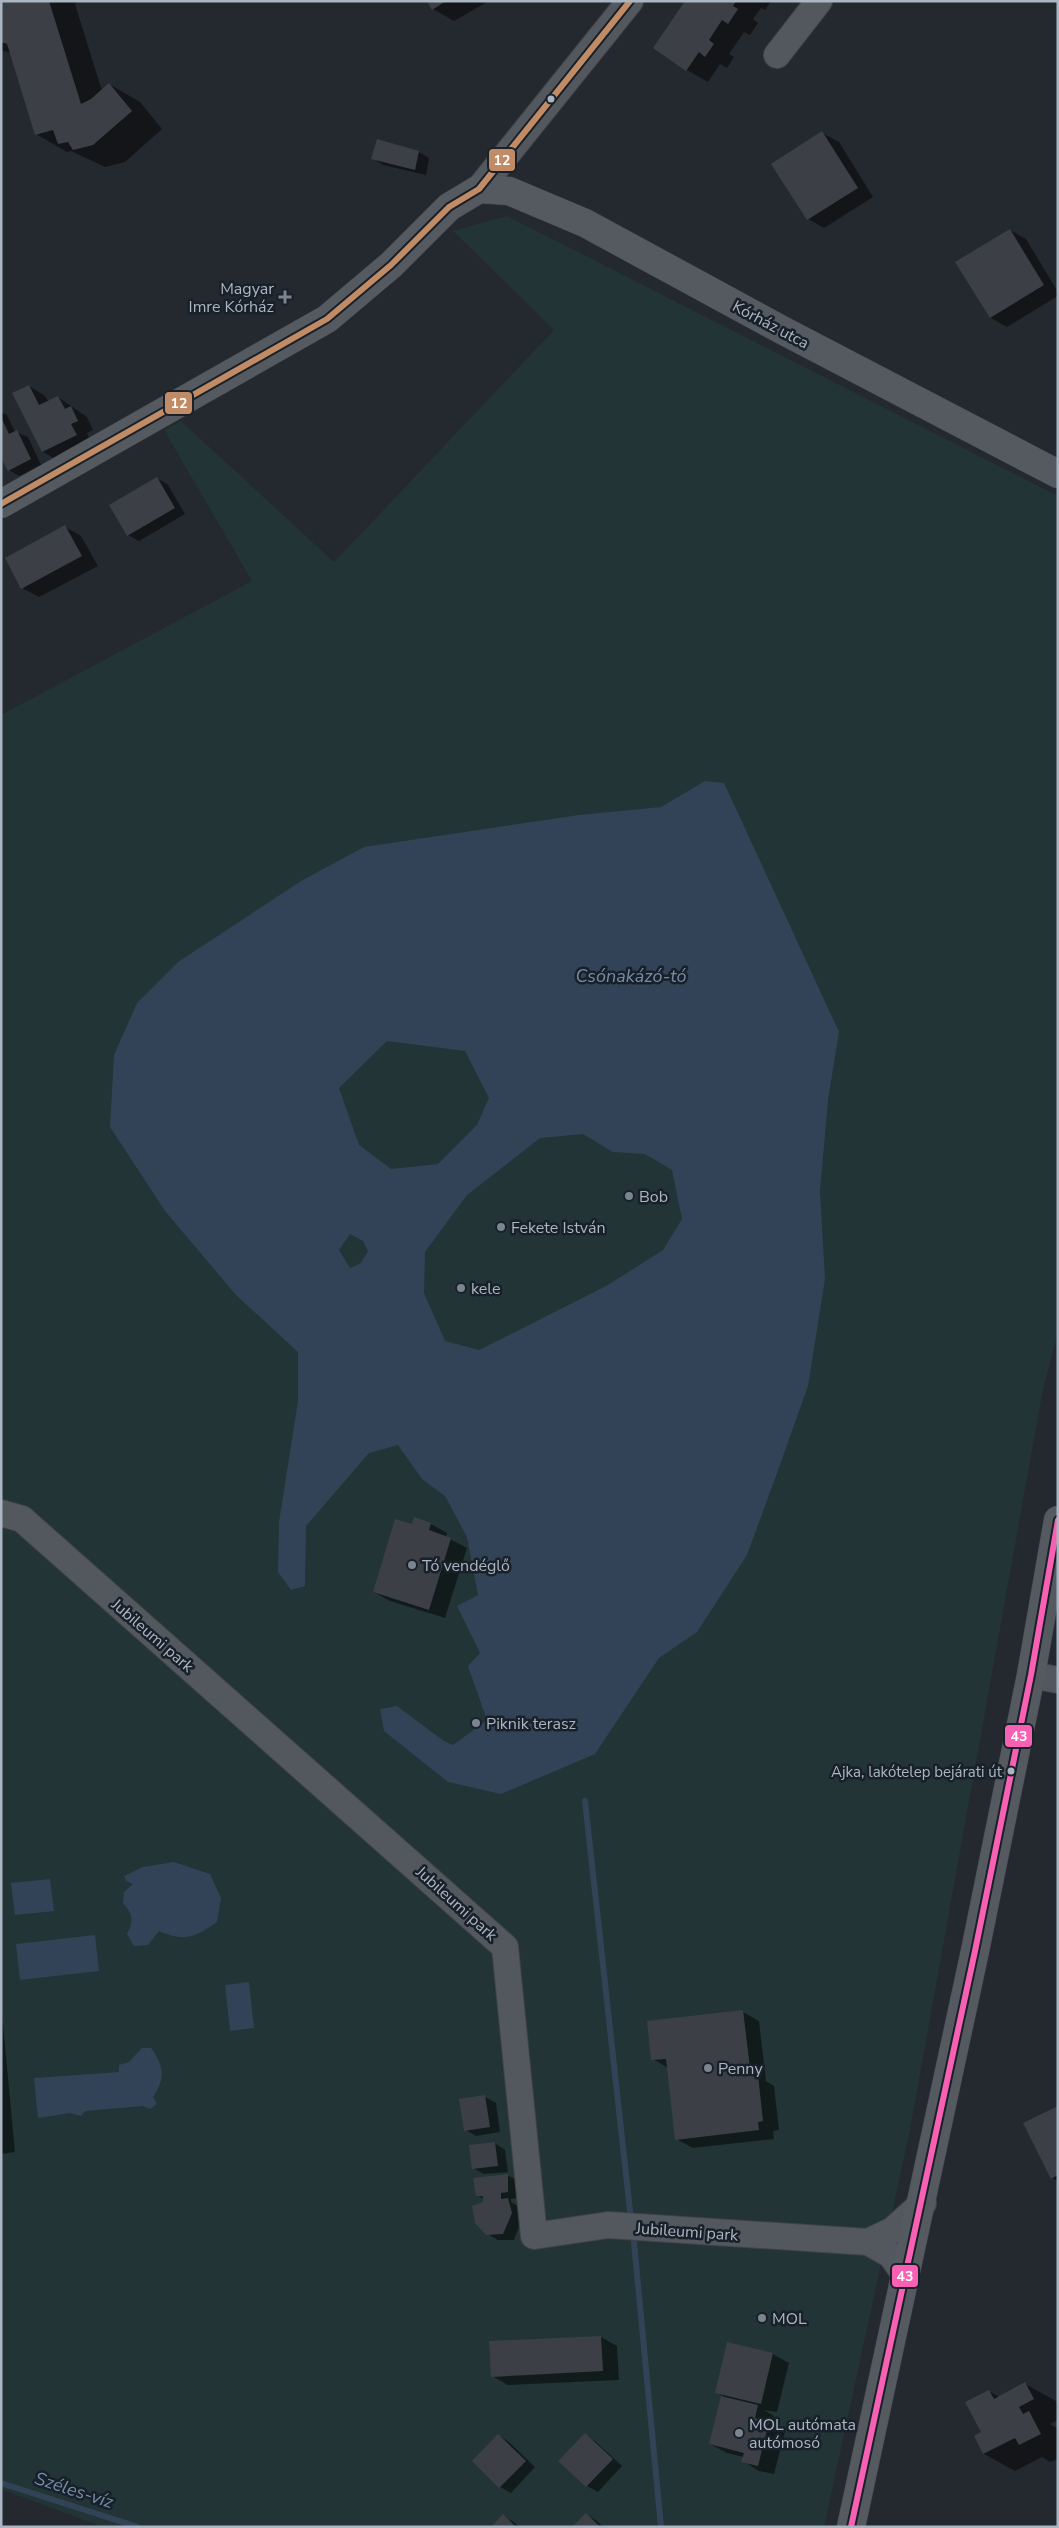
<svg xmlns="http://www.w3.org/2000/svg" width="1059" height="2528" viewBox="0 0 1059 2528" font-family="'Nunito Sans',sans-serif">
<rect width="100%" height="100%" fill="#24292f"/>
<path fill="#223435" d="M507,216L1058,496V1333L1043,1389L910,2130L824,2527H103L1,2489V715L252,581L164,430L181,421L334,562L554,330L453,231Z"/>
<g fill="#324357" fill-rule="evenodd">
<path d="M705,781L724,783L839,1032L828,1100L820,1191L825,1279L808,1386L776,1476L747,1555L697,1632L659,1658L595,1754L501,1794L448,1782L384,1731L380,1709L397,1706L444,1741L453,1745L487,1720L468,1666L480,1653L457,1606L478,1595L467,1537L445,1496L422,1479L398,1445L369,1453L306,1526L305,1586L291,1590L278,1572L279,1522L298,1401V1352L236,1295L165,1211L110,1127L114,1055L137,1003L178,962L301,881L364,847L579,815L661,807ZM387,1041L465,1051L489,1098L477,1125L438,1164L391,1169L359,1145L339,1088ZM583,1134L613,1152L645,1154L672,1170L682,1219L663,1250L608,1285L479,1350L445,1341L424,1293L425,1252L467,1195L540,1138ZM350,1234L363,1241L368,1251L361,1263L350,1268L339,1250Z"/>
<path d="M174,1862L210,1874L221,1898L217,1922C194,1938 185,1942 159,1931L148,1945L134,1946L127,1934C134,1920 133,1915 123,1903L124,1892L133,1884L126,1881L124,1876L143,1867Z"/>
<path d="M50,1879L54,1911L15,1915L11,1883Z"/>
<path d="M95,1935L99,1971L20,1980L16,1944Z"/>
<path d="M249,1982L254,2028L230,2031L225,1985Z"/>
<path d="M142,2048H151C164,2066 166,2078 153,2097L157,2104L150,2109L143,2106L85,2111L81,2116L70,2113L38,2118L34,2078L119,2072V2065L129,2062Z"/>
</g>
<g fill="#0007">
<path d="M1,1H78L75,4L102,91L109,84L140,102L162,129L125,162L105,167L71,151L67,152L36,134L11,53L1,50Z"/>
<path d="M428,1H489L454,21L433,9Z"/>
<path d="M686,1H771L765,10L761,8L753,19L758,23L750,35L744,32L729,54L734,57L727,68L720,64L708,82L687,70Z"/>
<path d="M822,133L839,142L873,197L824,228L808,219Z"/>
<path d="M419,152L429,158L426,175L383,165L372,158Z"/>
<path d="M1010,230L1026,239L1058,292V296L1007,327L991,318L957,262Z"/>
<path d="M29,386L45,396L49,402L58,397L87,417L93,430L87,433L92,444L59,461L43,452Z"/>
<path d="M1,412L7,415L15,432L28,437L41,465L19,476L9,470L1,455Z"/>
<path d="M157,478L168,485L185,514L139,541L128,535L111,505Z"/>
<path d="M65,527L81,536L98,566L39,597L22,588Z"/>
<path d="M431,1524L447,1533L446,1537L467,1548L445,1618L390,1601L374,1592L413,1526Z"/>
<path d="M1,2003L15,2152L1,2154Z"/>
<path d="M743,2012L759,2021L766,2081L774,2086L779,2130L773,2131L774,2139L693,2148L676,2139L668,2068L653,2059L648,2022Z"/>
<path d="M485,2097L496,2103L500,2132L476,2136L466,2130Z"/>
<path d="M1058,2108V2181L1052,2178Z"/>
<path d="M495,2143L505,2150L508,2172L484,2174L473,2168Z"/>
<path d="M507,2175L518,2181V2198L511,2199V2202L518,2206L522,2219L514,2240H498L487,2234L484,2199L477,2195Z"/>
<path d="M601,2337L617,2346L619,2380L508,2385L492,2376Z"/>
<path d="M773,2354L789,2363L777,2412L764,2410L774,2416L772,2425L785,2432L774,2474L759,2471L743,2461L744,2457L727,2453L710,2444L723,2396L717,2393Z"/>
<path d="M1025,2384L1056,2401L1058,2405V2420L1050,2424L1058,2429V2459L1050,2462L1042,2457L1015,2471L984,2454L976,2436L983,2433L989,2391L999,2397Z"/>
<path d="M498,2435L509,2442L535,2467L511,2493L500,2487Z"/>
<path d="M585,2435L595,2441L622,2466L598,2492L587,2486L560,2461Z"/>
<path d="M586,2514L597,2521L603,2527H574Z"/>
<path d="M503,2516L514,2522L519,2527H493Z"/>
</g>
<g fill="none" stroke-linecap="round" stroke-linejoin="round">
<g stroke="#324357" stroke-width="6">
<path d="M585,1801L631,2220"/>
<path d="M633,2232L661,2527"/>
<path d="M1,2483L138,2527"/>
</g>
</g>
<g fill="#3c4046">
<path d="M1,1H49L81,104L91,99L109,83L132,111L93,145L73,150L68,142L58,144L53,130L35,135L7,44L1,42Z"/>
<path d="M427,1H446L432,10Z"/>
<path d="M685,1H736L733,6L738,9L728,24L722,20L709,40L714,44L705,57L699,52L686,71L653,48Z"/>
<path d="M822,131L858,188L807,220L771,164Z"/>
<path d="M377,139L419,151L415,170L371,159Z"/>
<path d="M1010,229L1044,285L990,318L955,262Z"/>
<path d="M29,385L39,405L58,396L65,409L71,406L78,421L71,424L77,435L42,452L12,393Z"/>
<path d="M1,417L9,434L17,430L31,459L8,471L1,458Z"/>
<path d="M157,477L175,508L127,536L109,505Z"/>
<path d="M65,525L82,556L21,589L5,558Z"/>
<path d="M414,1517L431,1523L429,1530L451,1538L429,1610L373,1592L395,1519L412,1524Z"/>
<path d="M743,2010L751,2076L758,2075L763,2121L758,2122L759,2130L675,2140L666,2059L651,2060L647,2021Z"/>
<path d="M485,2095L490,2127L464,2131L459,2099Z"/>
<path d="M1058,2106V2175L1051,2179L1023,2123Z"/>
<path d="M495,2142L498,2166L472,2169L469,2145Z"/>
<path d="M508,2174V2192L501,2193V2199L508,2198L512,2213L503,2234L486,2235L475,2223L472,2206L483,2202V2196H476L473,2178Z"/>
<path d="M601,2336L603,2371L491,2377L489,2341Z"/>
<path d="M727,2342L773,2353L761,2404L715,2393Z"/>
<path d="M1025,2382L1034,2399L1019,2407L1023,2414L1029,2411L1041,2434L1019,2445L1015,2438L983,2454L974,2436L981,2432L965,2402L989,2390L994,2399Z"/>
<path d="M721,2396L758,2405L755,2418L769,2422L758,2466L741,2462L744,2453L709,2444Z"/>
<path d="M585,2433L613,2459L586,2487L558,2461Z"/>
<path d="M498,2434L526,2461L499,2488L472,2461Z"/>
<path d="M586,2513L600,2527H572Z"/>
<path d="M503,2514L516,2527H491Z"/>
</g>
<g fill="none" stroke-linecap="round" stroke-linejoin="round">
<defs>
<g id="minor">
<path d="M777,55L819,1"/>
<path d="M479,189L630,1"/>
<path d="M1,1513L22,1519L505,1947L534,2236L608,2225L868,2242L891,2255L906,2276"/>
<path d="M1031,1675L1058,1680"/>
<path d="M868,2242L893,2230L923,2203"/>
</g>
<g id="major">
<path d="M1,504L327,319L391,265L449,207L479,189L509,191L585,223L782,330L1058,474"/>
<path d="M851,2527L975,1951L1031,1675L1058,1520"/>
</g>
</defs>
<use href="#minor" stroke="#404348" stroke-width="28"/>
<use href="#major" stroke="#41464c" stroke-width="29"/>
<use href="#minor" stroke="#53585e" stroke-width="26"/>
<use href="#major" stroke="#555a60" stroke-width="28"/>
<defs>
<path id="bus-1" d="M1,504L327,319L391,265L449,207L479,189L630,1"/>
<path id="bus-2" d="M851,2527L975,1951L1031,1675L1058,1520"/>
</defs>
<use href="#bus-1" stroke="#182029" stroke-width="10"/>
<use href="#bus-2" stroke="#182029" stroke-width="10"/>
<use href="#bus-1" stroke="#c18c65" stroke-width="6"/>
<use href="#bus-2" stroke="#f860b3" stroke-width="6"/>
</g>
<g fill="#acb6c2" stroke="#182029" stroke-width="2">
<circle cx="551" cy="99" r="4.5"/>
<circle cx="1011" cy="1771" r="4.5"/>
</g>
<g fill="#7c858f" stroke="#182029" stroke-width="2">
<path d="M282.5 289.5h5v5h5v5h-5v5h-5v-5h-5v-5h5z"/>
<circle cx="629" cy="1196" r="5"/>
<circle cx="501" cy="1227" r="5"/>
<circle cx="461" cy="1288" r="5"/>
<circle cx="412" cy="1565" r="5"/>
<circle cx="476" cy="1723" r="5"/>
<circle cx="708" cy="2068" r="5"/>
<circle cx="762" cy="2318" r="5"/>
<circle cx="739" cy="2433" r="5"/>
</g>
<g text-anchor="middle" stroke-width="5" stroke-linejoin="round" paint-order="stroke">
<g font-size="15" fill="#acb6c2" stroke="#182029" text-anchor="end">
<text x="1002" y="1777">Ajka, lakótelep bejárati út</text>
</g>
<g font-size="16" fill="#acb6c2" stroke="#182029" text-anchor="start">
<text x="274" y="294" text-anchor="end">Magyar<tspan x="274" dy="18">Imre Kórház</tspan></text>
<text x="639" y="1202">Bob</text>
<text x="511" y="1233">Fekete István</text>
<text x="471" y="1294">kele</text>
<text x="422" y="1571">Tó vendéglő</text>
<text x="486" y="1729">Piknik terasz</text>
<text x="718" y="2074">Penny</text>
<text x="772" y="2324">MOL</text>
<text x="749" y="2430">MOL autómata<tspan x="749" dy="18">autómosó</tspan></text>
</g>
<g font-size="16" fill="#acb6c2" stroke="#182029">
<text transform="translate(771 324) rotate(28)" y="6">Kórház utca</text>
<text transform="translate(153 1635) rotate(41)" y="6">Jubileumi park</text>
<text transform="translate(457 1903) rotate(42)" y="6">Jubileumi park</text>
<text transform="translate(687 2231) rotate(4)" y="6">Jubileumi park</text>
</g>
<g font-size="18" font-style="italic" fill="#748eaa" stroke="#182029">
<text x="631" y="982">Csónakázó-tó</text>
<text transform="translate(74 2490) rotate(18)" y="6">Széles-víz</text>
</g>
</g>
<g stroke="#182029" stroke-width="2">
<rect x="488" y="148" width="28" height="24" rx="5" fill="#c18c65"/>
<rect x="164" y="391" width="29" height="24" rx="5" fill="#c18c65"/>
<rect x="1004" y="1724" width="29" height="24" rx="5" fill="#f860b3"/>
<rect x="891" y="2264" width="28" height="24" rx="5" fill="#f860b3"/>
</g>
<g font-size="14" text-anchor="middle" font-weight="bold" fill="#fff">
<text x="502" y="165">12</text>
<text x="179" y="408">12</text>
<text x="1019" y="1741">43</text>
<text x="905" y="2281">43</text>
</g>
<rect width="1059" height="2528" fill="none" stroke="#acb6c2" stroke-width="5"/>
</svg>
